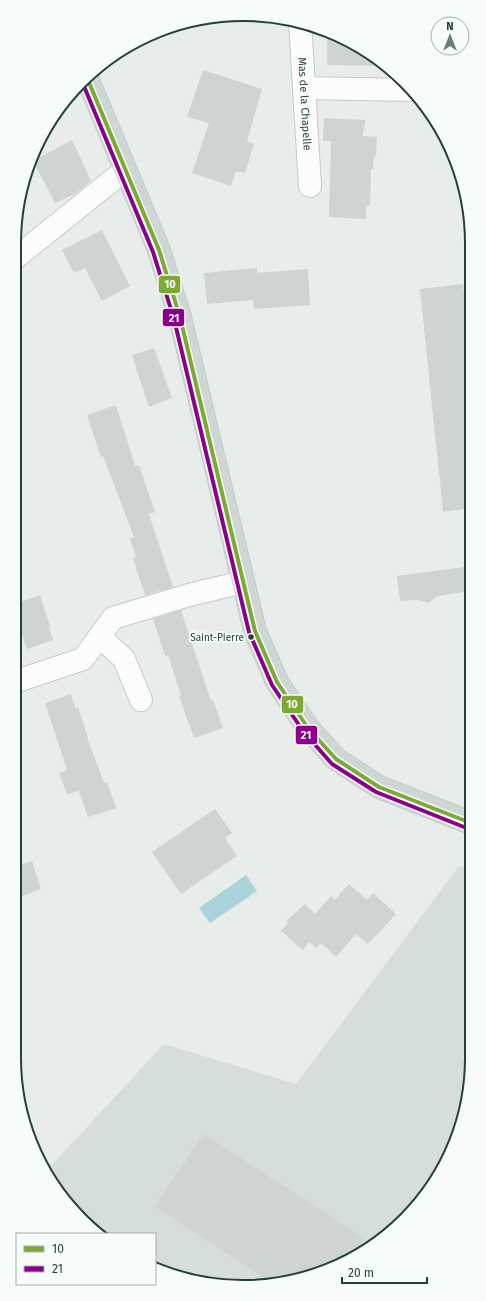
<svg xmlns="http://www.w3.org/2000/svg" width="486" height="1301" viewBox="0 0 486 1301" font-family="'Fira Sans',sans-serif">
<rect width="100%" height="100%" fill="#e8edeb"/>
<path fill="#d6dedb" d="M459,866L472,870V1058L464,1117L425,1197L370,1249L288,1283L213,1285L155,1265V1234H101L71,1209L48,1169L164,1044L296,1084Z"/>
<path fill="#a9d4db" d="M246,875L257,891L210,923L199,908Z"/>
<g fill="#cfd4d2">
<path d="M327,33L370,52L385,66L327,65Z"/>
<path d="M203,70L262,89L247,141L254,144L245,173L236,171L231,186L192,173L209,123L187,117Z"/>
<path d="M324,118L365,120L363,136L377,137L376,156L374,157L373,169H371L370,206H366V219L329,217L331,141H323Z"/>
<path d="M72,140L91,181L76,193L55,203L33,161Z"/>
<path d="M102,230L130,286L102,301L85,268L74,273L62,250Z"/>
<path d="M257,268V273L308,269L310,305L254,309L253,300L207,304L204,273Z"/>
<path d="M463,284L466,319H467L470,350L471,508L443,512L420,289Z"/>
<path d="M154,348L172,398L149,407L132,355Z"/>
<path d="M116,405L135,466L139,465L155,512L149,514L173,587L145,595L133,558L136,557L130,538L134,537L103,456L101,457L87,415Z"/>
<path d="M471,566V591L437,596L428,603L417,600L400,601L397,576Z"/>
<path d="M40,595L50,626L49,627L53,640L27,649L14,611V604Z"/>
<path d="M181,610L211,701L213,700L223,728L194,738L179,696L181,695L168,655L165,656L153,619Z"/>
<path d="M71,694L75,708L78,707L88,738H87L104,783L107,782L116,808L88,817L79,791L67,794L59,773L67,770L45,703Z"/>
<path d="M215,809L232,833L225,838L237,856L181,894L152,852Z"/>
<path d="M32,861L41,889L14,899V867Z"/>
<path d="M349,884L367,900L373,893L396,914L368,944L356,934L336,957L321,943L316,948L309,942L303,950L281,931L288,923L286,921L305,904L315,914L331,896L335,900Z"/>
<path d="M204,1134L365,1239L354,1255L288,1283H272L155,1206Z"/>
</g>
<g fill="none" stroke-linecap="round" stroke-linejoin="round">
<defs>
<g id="minor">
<path id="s1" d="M300,22L310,186"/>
<path d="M304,88L413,90"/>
<path d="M14,259L125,170"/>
<path d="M100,637L124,659L141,700"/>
<path d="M14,682L83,659L113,618L189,595L243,582"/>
</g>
<path id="major" d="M88,80L159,250L180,317L255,631L277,682L308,728L336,759L379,787L471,823"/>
</defs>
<use href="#minor" stroke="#c5cac8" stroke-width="24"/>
<use href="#major" stroke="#c3ccc9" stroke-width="24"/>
<use href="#minor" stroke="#fcfcfc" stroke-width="22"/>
<use href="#major" stroke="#cfd7d5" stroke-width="22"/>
<defs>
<path id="bus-1" d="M88,80L159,250L180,317L255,631L277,682L308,728L336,759L379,787L471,823"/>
<path id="bus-2" d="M83,84L153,252L174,319L249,632L272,685L303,731L332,764L376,792L469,829"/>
</defs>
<use href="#bus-1" stroke="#f7fbf9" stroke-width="7"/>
<use href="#bus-2" stroke="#f7fbf9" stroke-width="7"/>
<use href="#bus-1" stroke="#7caa34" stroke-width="4"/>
<use href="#bus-2" stroke="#8b008b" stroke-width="4"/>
</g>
<circle fill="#24423a" stroke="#f7fbf9" stroke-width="1.5" cx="251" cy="637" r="3.5"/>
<g text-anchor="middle" stroke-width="4" stroke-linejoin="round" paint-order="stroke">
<g font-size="10" fill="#24423a" stroke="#f7fbf9" text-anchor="end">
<text x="244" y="641">Saint-Pierre</text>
</g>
<g font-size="11" fill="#24423a" stroke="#f7fbf9">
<text dy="4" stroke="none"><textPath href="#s1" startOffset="82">Mas de la Chapelle</textPath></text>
</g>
</g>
<path d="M0 0H486V1301H0ZM243 21H243A222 222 0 0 1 465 243V1058A222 222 0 0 1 243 1280H243A222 222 0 0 1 21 1058V243A222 222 0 0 1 243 21Z" fill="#f7fbf9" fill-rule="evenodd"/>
<path fill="none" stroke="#24423a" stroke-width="2" d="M243 21H243A222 222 0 0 1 465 243V1058A222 222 0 0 1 243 1280H243A222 222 0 0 1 21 1058V243A222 222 0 0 1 243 21Z"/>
<g stroke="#f7fbf9" stroke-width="1.5">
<rect x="158" y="275" width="23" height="19" rx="4" fill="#7caa34"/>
<rect x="162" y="308" width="23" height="19" rx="4" fill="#8b008b"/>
<rect x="281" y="695" width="23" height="19" rx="4" fill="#7caa34"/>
<rect x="295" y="725" width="23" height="20" rx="4" fill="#8b008b"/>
</g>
<g font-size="11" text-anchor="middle" font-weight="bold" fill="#fff">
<text x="170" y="288">10</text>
<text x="174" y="322">21</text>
<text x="292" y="708">10</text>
<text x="306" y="739">21</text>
</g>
<rect x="16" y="1233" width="140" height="52" fill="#f7fbf9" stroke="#a3b1ad"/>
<rect x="24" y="1246" width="20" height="6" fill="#7caa34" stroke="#a3b1ad"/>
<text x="52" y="1253" font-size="12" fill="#24423a">10</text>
<rect x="24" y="1266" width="20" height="6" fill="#8b008b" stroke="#a3b1ad"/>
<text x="52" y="1273" font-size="12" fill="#24423a">21</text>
<g transform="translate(450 36)"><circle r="19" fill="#f7fbf9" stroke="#a3b1ad"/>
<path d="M0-3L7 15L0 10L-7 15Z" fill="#697e78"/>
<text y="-6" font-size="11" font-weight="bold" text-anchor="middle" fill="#24423a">N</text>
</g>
<path d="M342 1277v6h85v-6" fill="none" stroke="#24423a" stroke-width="2"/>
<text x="348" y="1277" font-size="12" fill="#24423a" stroke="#f7fbf9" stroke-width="3" paint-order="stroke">20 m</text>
</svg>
